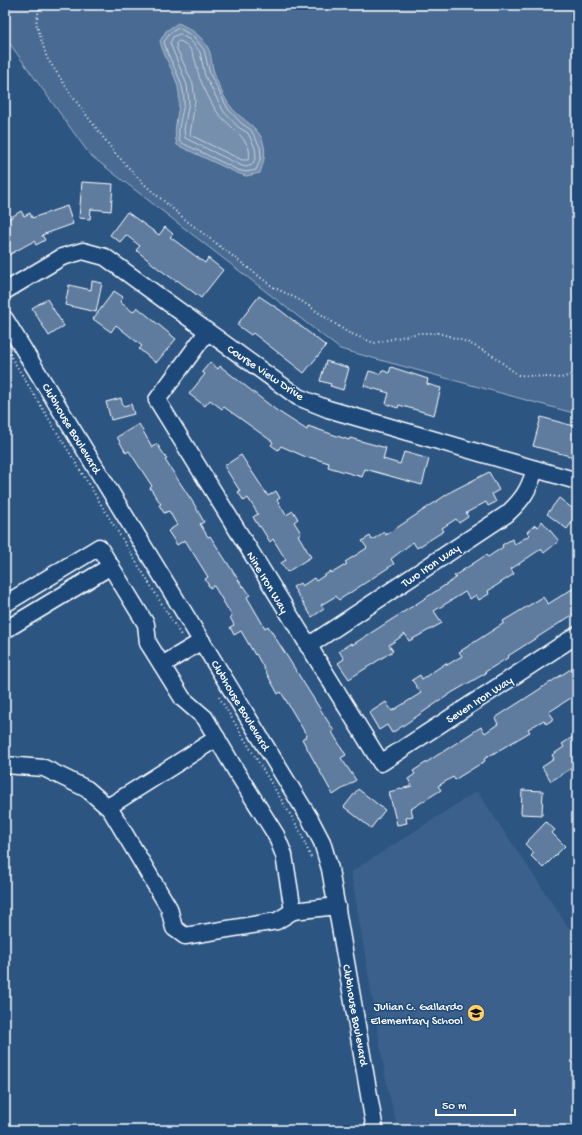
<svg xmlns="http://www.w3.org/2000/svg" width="582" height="1135" viewBox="0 0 582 1135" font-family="'Gochi Hand',sans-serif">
<rect width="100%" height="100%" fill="#2c5582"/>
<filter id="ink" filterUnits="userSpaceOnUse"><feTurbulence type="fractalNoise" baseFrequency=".025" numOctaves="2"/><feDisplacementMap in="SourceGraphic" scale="8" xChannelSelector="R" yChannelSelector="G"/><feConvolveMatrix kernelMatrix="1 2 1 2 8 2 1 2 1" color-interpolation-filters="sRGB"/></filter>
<g filter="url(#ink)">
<path fill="#3b618b" d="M477,791L577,940V1130H398L387,1086L351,872Z"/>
<path fill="#486b92" stroke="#a4b5c8" d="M5,5H577V414L340,349L90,155L5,37Z"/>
<path fill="#748fad" stroke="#acbcce" d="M178,23C190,28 202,36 208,48C212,55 211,64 214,72C217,83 224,98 231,107C242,121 261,127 264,146C266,155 263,164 260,173L246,176L237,173L177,145C171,126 183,107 178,87C174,71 164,58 160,41L166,31Z"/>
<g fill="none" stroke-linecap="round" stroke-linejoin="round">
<g stroke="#c7d2de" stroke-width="1">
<path d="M179,28L194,37L204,50L210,74L228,109L241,123L251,130L260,147L261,158L256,170L246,172L238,170L180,142C176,129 183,114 184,102C185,80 169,63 164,42L169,34Z"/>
<path d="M180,34L190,40L200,52L205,76L224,112L238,127L248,133L255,148L256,157L252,165L246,167L240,165L185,138L184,130L189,101L187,85L170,43L173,37Z"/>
<path d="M179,41C196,46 195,65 200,79C204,89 210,100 215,109C224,124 257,142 248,160H242L190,135L195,101L193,84L177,49L176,44Z"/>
</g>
</g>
<g fill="#5e7c9f" stroke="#fff">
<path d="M82,182L113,184L111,211L91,209L90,219L79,218Z"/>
<path d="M67,206L73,224L42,235L45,240L36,245L34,241L5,257V221L21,211L24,216L30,213L32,218Z"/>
<path d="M127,212L159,235L165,227L173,234L170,237L205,263L208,258L223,270L201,298L177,280L176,281L159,269L136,250L140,246L126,235L120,242L110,235Z"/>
<path d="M92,281L102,283L96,312L65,305L69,285L91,290Z"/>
<path d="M114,291L123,297L120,302L133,312L137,307L176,339L156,363L139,349L142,346L116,325L111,332L93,319Z"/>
<path d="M259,296L280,310L326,346L304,373L253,333L251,335L237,325Z"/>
<path d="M47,299L64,326L49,336L32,308Z"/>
<path d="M326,361L349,368L343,390L330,386L331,384L320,381Z"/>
<path d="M210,362L218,369L220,366L276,410L307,430L308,426L349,440L350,438L386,448L383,459L400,464L404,452L429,459L422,485L365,469L362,477L328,467L329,463L309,457L308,458L281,446L278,450L271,445L273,442L224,407L222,409L210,400L205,406L189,394L205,374L202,372Z"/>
<path d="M391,367L428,379L427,384L441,388L434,415L399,405L398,408L386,404L389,393L364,386L369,371L380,374L382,370L389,373Z"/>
<path d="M121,398L123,406L131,404L134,414L111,420L106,402Z"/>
<path d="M541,417L577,427V458L533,446Z"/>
<path d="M139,424L152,447L157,444L167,459L165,460L194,504L204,522L200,524L208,537L210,536L243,587L244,586L250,595L247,597L265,628L268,626L334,731L332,732L346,755L341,758L356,780L333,795L302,739L307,736L281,692L278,694L256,654L255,655L241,631L234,635L230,627L234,625L230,617L232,616L214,586L210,588L205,579L208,577L185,540L177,545L168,531L177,525L169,511L164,513L159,505L161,504L150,488L152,486L129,451L126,453L117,437Z"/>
<path d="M241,455L268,496L276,491L280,498L277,500L286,515L293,511L298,519L294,522L301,533L298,535L311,557L287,572L281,563L286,560L273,539L270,542L260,526L259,527L253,517L258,514L248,498L244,501L238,492L240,491L224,466Z"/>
<path d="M489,472L499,490L492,494L496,502L488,506L486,502L466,513L468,517L459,523L456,519L442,528L444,531L417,548L413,542L391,559L394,564L339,600L336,596L321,605L324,609L312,617L293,587L300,583L302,586L314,578L316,581L331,571L332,573L347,564L345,562L367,548L362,541L370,536L372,540L384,532L386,535L452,491Z"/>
<path d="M559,498L577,512V515L567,529L547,514Z"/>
<path d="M542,521L559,541L544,553L541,549L511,569L514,574L488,591L489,594L479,600L476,595L470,599L465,592L434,611L442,623L409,641L405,634L389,645L393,651L349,679L338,663L344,659L339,651L351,643L352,645L430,595L456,578L454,576L486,555L488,557L503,547L502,545L512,539L515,544L530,535L527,532L535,525L538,527Z"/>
<path d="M577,586V612L508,656L509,657L485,672L486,673L453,692L392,733L387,725L379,730L369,713L386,702L392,711L421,693L412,680L420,675L422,679L446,663L447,665L462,656L459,652L504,623L503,621L543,597L548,604Z"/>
<path d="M577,665V694L549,712L554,719L546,724L544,720L528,729L530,732L484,759L485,761L459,777L455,780L453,777L438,786L441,790L411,809L413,816L406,818L407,823L397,825L389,792L412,786L408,779L415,774L413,771L481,727L485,733L498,724L495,718Z"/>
<path d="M577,734V765L551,781L542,767L554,759L552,755L564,747L562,744Z"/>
<path d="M358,789L385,810L371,828L344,807Z"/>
<path d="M522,790L543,791L542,815L521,814Z"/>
<path d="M546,822L555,830L552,833L565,846L543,868L531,856L534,853L525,844Z"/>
</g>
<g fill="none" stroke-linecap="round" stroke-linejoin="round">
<defs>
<g id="minor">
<path d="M5,291L62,257L83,251L105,257L298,397L328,409L577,481"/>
<path d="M5,319L310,819L322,842L330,869L375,1130"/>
<path d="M207,332L157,400L381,763L577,635"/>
<path d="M5,604L99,547L146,624L148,643L150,646L183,699L205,718L236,771L276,835L284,855L293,911L337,906"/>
<path d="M5,630L111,566"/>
<path d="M308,646L507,514C523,499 529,490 535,469"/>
<path d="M162,665L202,641"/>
<path d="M5,765L44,768L87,789L110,809L169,908L174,928L185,936L277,921L293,911"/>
<path d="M108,807L217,738"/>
</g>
</defs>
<use href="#minor" stroke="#fff" stroke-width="19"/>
<g stroke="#fff" stroke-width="2" stroke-dasharray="1 3" stroke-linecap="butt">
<path d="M40,5L36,23L47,58L75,100L115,153L145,185L187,221L273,287L300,300L347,332L374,343L419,333H439L467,342L492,355L518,375L561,378L577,373"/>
<path d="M5,347L182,637"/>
<path d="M219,697L299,829L312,860"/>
</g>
<use href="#minor" stroke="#1f4a7a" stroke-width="16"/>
</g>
</g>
<defs>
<symbol id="school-disc" viewBox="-11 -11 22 22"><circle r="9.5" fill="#ffd166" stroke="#1f4a7a"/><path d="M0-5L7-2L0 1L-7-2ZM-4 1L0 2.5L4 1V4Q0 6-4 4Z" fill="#111"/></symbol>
</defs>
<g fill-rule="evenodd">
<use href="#school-disc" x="466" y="1003" width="20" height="20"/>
</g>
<g text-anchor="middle" stroke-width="3" stroke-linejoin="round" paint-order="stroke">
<g font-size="12" fill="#fff" stroke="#1f4a7a">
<text transform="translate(266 372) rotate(34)" y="4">Course View Drive</text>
<text transform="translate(72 428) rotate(59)" y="4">Clubhouse Boulevard</text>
<text transform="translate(430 565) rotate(-34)" y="4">Two Iron Way</text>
<text transform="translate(268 582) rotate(59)" y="4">Nine Iron Way</text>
<text transform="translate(479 699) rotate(-33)" y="4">Seven Iron Way</text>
<text transform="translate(241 705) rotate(59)" y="4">Clubhouse Boulevard</text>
<text transform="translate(356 1015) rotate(80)" y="4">Clubhouse Boulevard</text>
</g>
<g font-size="12" fill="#fff" stroke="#1f4a7a" text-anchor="end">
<text x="463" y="1010">Julian C. Gallardo<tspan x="463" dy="14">Elementary School</tspan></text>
</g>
</g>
<rect width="582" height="1135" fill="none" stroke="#1f4a7a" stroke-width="20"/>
<rect x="10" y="10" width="562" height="1115" fill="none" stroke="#fff" stroke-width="1.5" filter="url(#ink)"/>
<path d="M436 1109v6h79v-6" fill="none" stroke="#ffffff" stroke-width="2"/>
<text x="442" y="1109" font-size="12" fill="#ffffff" stroke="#1f4a7a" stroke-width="3" paint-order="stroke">50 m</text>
</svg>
